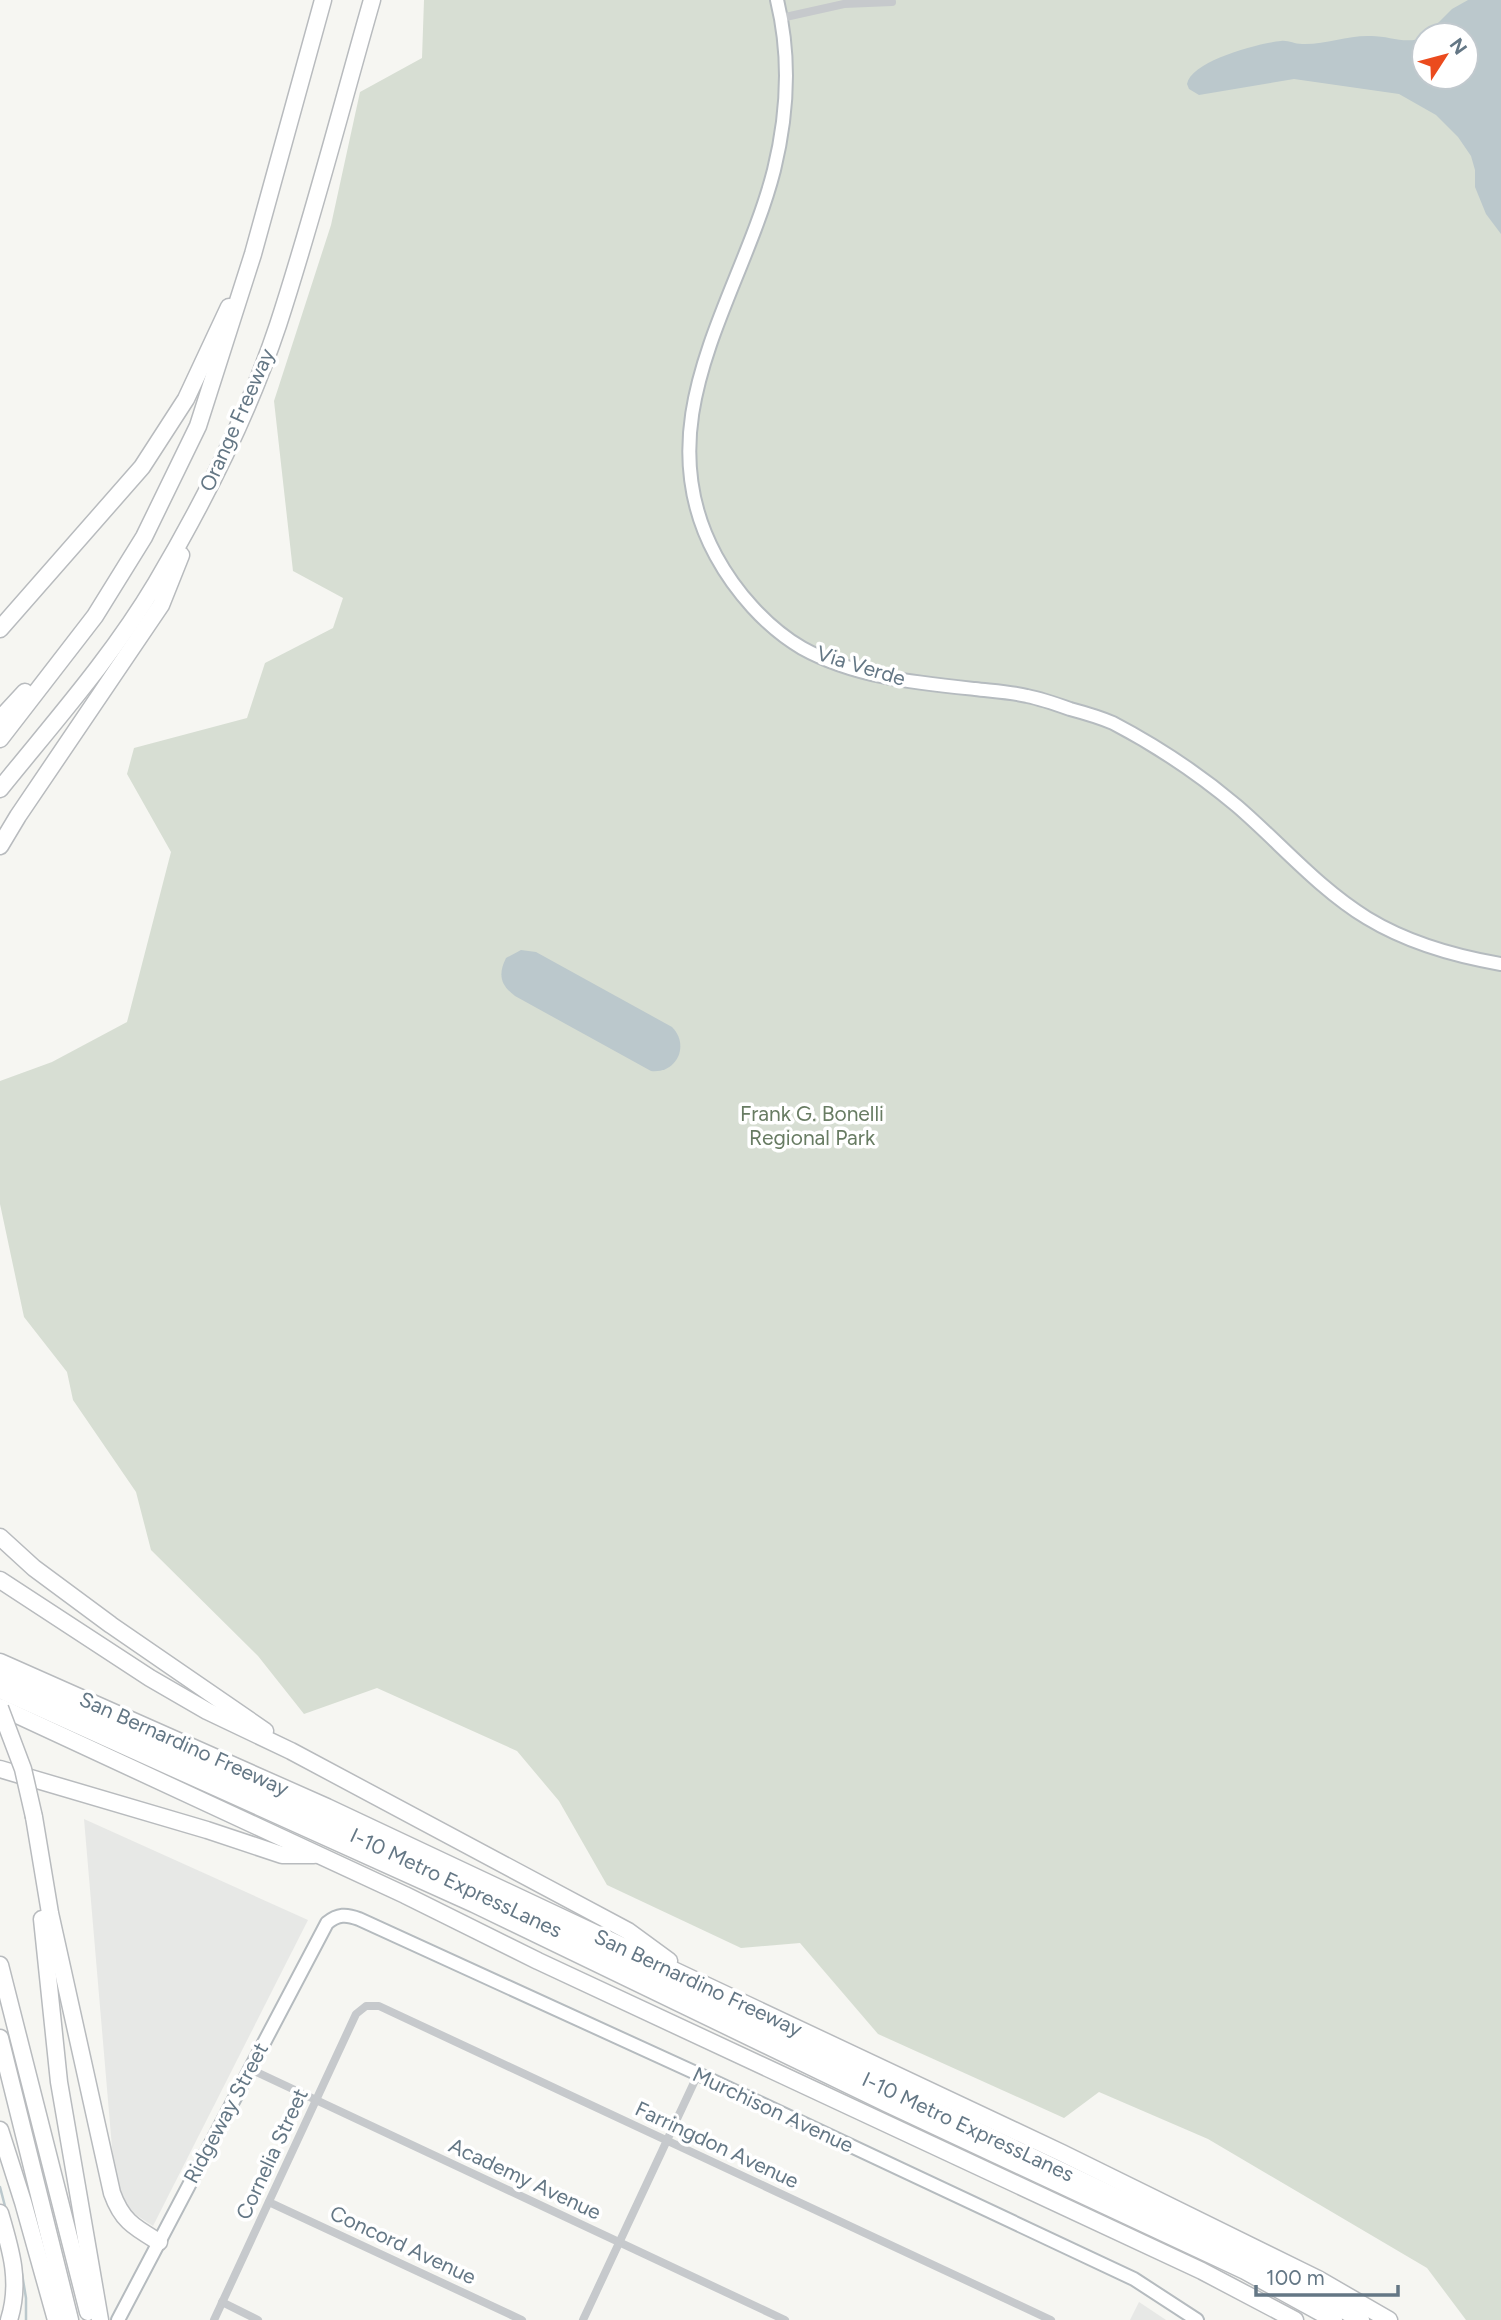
<svg xmlns="http://www.w3.org/2000/svg" width="1501" height="2320" viewBox="0 0 1501 2320" font-family="Figtree,sans-serif">
<rect width="100%" height="100%" fill="#f6f6f2"/>
<g fill="#e7e8e6">
<path d="M84,1819L308,1920L153,2226L124,2207L113,2159Z"/>
<path d="M1139,2302L1166,2320H1167H1130Z"/>
</g>
<path fill="#d7ded3" fill-rule="evenodd" d="M424,0H1501V2320H1466L1427,2268L1208,2139L1099,2092L1064,2118L878,2034L800,1943L741,1948L607,1885L559,1801L517,1751L377,1688L304,1714L258,1656L151,1550L136,1492L73,1400L67,1372L24,1317L0,1204V1081L52,1062L127,1022L171,852L127,774L134,748L247,718L265,663L333,628L343,598L293,571L274,401L331,225L360,92L422,58ZM1424,35H1466V77H1424Z"/>
<g fill="#bbc8cc">
<path d="M1468,0H1501V234L1486,214L1475,187V170L1471,156L1458,137L1436,115L1399,94L1294,79L1199,95L1189,89L1187,84C1191,61 1259,43 1281,41C1288,40 1294,44 1302,44C1325,45 1348,35 1371,36C1390,36 1407,45 1424,37V77H1466V35H1426L1452,9Z"/>
<path d="M521,950L536,952L672,1027C690,1045 677,1074 651,1071L515,996C500,985 498,974 506,958Z"/>
</g>
<g fill="none" stroke-linecap="round" stroke-linejoin="round">
<g stroke="#bbc8cc" stroke-width="2.5">
<path d="M0,2187L6,2210"/>
<path d="M21,2268L26,2298V2320"/>
</g>
<defs>
<g id="secondary">
<path d="M777,0C791,57 788,113 774,170C741,299 642,420 716,556C735,591 766,627 802,648C854,677 917,683 975,689C992,691 1011,692 1027,696C1042,699 1056,704 1070,709C1085,713 1099,717 1113,723C1157,746 1199,774 1237,806C1280,843 1318,888 1367,918C1408,943 1454,956 1501,964"/>
<path d="M118,2320L327,1923C338,1914 346,1914 359,1919L698,2074L1134,2279L1197,2320"/>
</g>
<g id="highway">
<path d="M0,629L142,467L186,399L229,307"/>
<path d="M0,719L25,692"/>
<path d="M0,739L95,616L144,537L198,426L253,254L323,0"/>
<path d="M0,789C54,722 112,657 156,583C204,502 248,415 278,325C313,218 341,108 372,0"/>
<path d="M0,846L18,816L161,605L181,555"/>
<path d="M0,1537L34,1568L111,1625L265,1731"/>
<path d="M0,1580L150,1678L207,1711L291,1751L628,1931L669,1961"/>
<path d="M0,1662L327,1807L1062,2153L1318,2279L1389,2320"/>
<path d="M0,1677L383,1847L1125,2201L1300,2286L1361,2320"/>
<path d="M0,1690L474,1904L888,2104L1245,2271L1334,2320"/>
<path d="M0,1707L405,1895L538,1961L1202,2271L1295,2320"/>
<path d="M0,1769L207,1830L282,1855H314"/>
<path d="M34,1817L50,1913L112,2193C122,2221 134,2227 159,2242"/>
<path d="M42,1919L59,2082L100,2320"/>
<path d="M0,1965L88,2312"/>
<path d="M0,2038L70,2320"/>
<path d="M0,2130L23,2202L56,2320"/>
<path d="M0,2213C11,2250 21,2282 9,2320"/>
</g>
</defs>
<use href="#secondary" stroke="#b5bbbf" stroke-width="16"/>
<use href="#highway" stroke="#b8bbbe" stroke-width="19"/>
<g stroke="#c6c9cc" stroke-width="8">
<path d="M781,18L844,4L892,2"/>
<path d="M250,2069L785,2320"/>
<path d="M269,2202L522,2320"/>
<path d="M222,2302L258,2320"/>
<path d="M214,2320L356,2014L366,2006H379L1051,2320"/>
<path d="M583,2320L698,2074"/>
</g>
<use href="#secondary" stroke="#fff" stroke-width="12"/>
<use href="#highway" stroke="#fff" stroke-width="16"/>
<defs>
<path id="highway-bridge" d="M0,1708L23,1769L34,1817"/>
</defs>
<use href="#highway-bridge" stroke="#b8bbbe" stroke-width="19" stroke-linecap="butt"/>
<use href="#highway-bridge" stroke="#fff" stroke-width="16"/>
</g>
<g text-anchor="middle" stroke-width="7" stroke-linejoin="round" paint-order="stroke">
<g font-size="21" fill="#647785" stroke="#fff">
<text transform="translate(237 420) rotate(-66)" y="7">Orange Freeway</text>
<text transform="translate(861 666) rotate(17)" y="7">Via Verde</text>
<text transform="translate(184 1744) rotate(24)" y="7">San Bernardino Freeway</text>
<text transform="translate(456 1883) rotate(25)" y="7">I-10 Metro ExpressLanes</text>
<text transform="translate(698 1983) rotate(25)" y="7">San Bernardino Freeway</text>
<text transform="translate(773 2110) rotate(25)" y="7">Murchison Avenue</text>
<text transform="translate(226 2113) rotate(-62)" y="7">Ridgeway Street</text>
<text transform="translate(968 2127) rotate(25)" y="7">I-10 Metro ExpressLanes</text>
<text transform="translate(717 2145) rotate(25)" y="7">Farringdon Avenue</text>
<text transform="translate(272 2154) rotate(-65)" y="7">Cornelia Street</text>
<text transform="translate(525 2179) rotate(25)" y="7">Academy Avenue</text>
<text transform="translate(403 2245) rotate(25)" y="7">Concord Avenue</text>
</g>
<g font-size="21" fill="#687c63" stroke="#fff">
<text x="812" y="1121">Frank G. Bonelli<tspan x="812" dy="24">Regional Park</tspan></text>
</g>
</g>
<g transform="translate(1445 56) rotate(54)"><circle r="33" fill="#ffffff" stroke="#c1c9ce" stroke-width="2"/>
<path d="M0-5L12 26L0 18L-12 26Z" fill="#eb4b1e"/>
<text y="-10" font-size="19" font-weight="bold" text-anchor="middle" fill="#647785">N</text>
</g>
<path d="M1256 2285v10h142v-10" fill="none" stroke="#647785" stroke-width="3.5"/>
<text x="1266" y="2285" font-size="21" fill="#647785" stroke="#ffffff" stroke-width="5" paint-order="stroke">100 m</text>
</svg>
